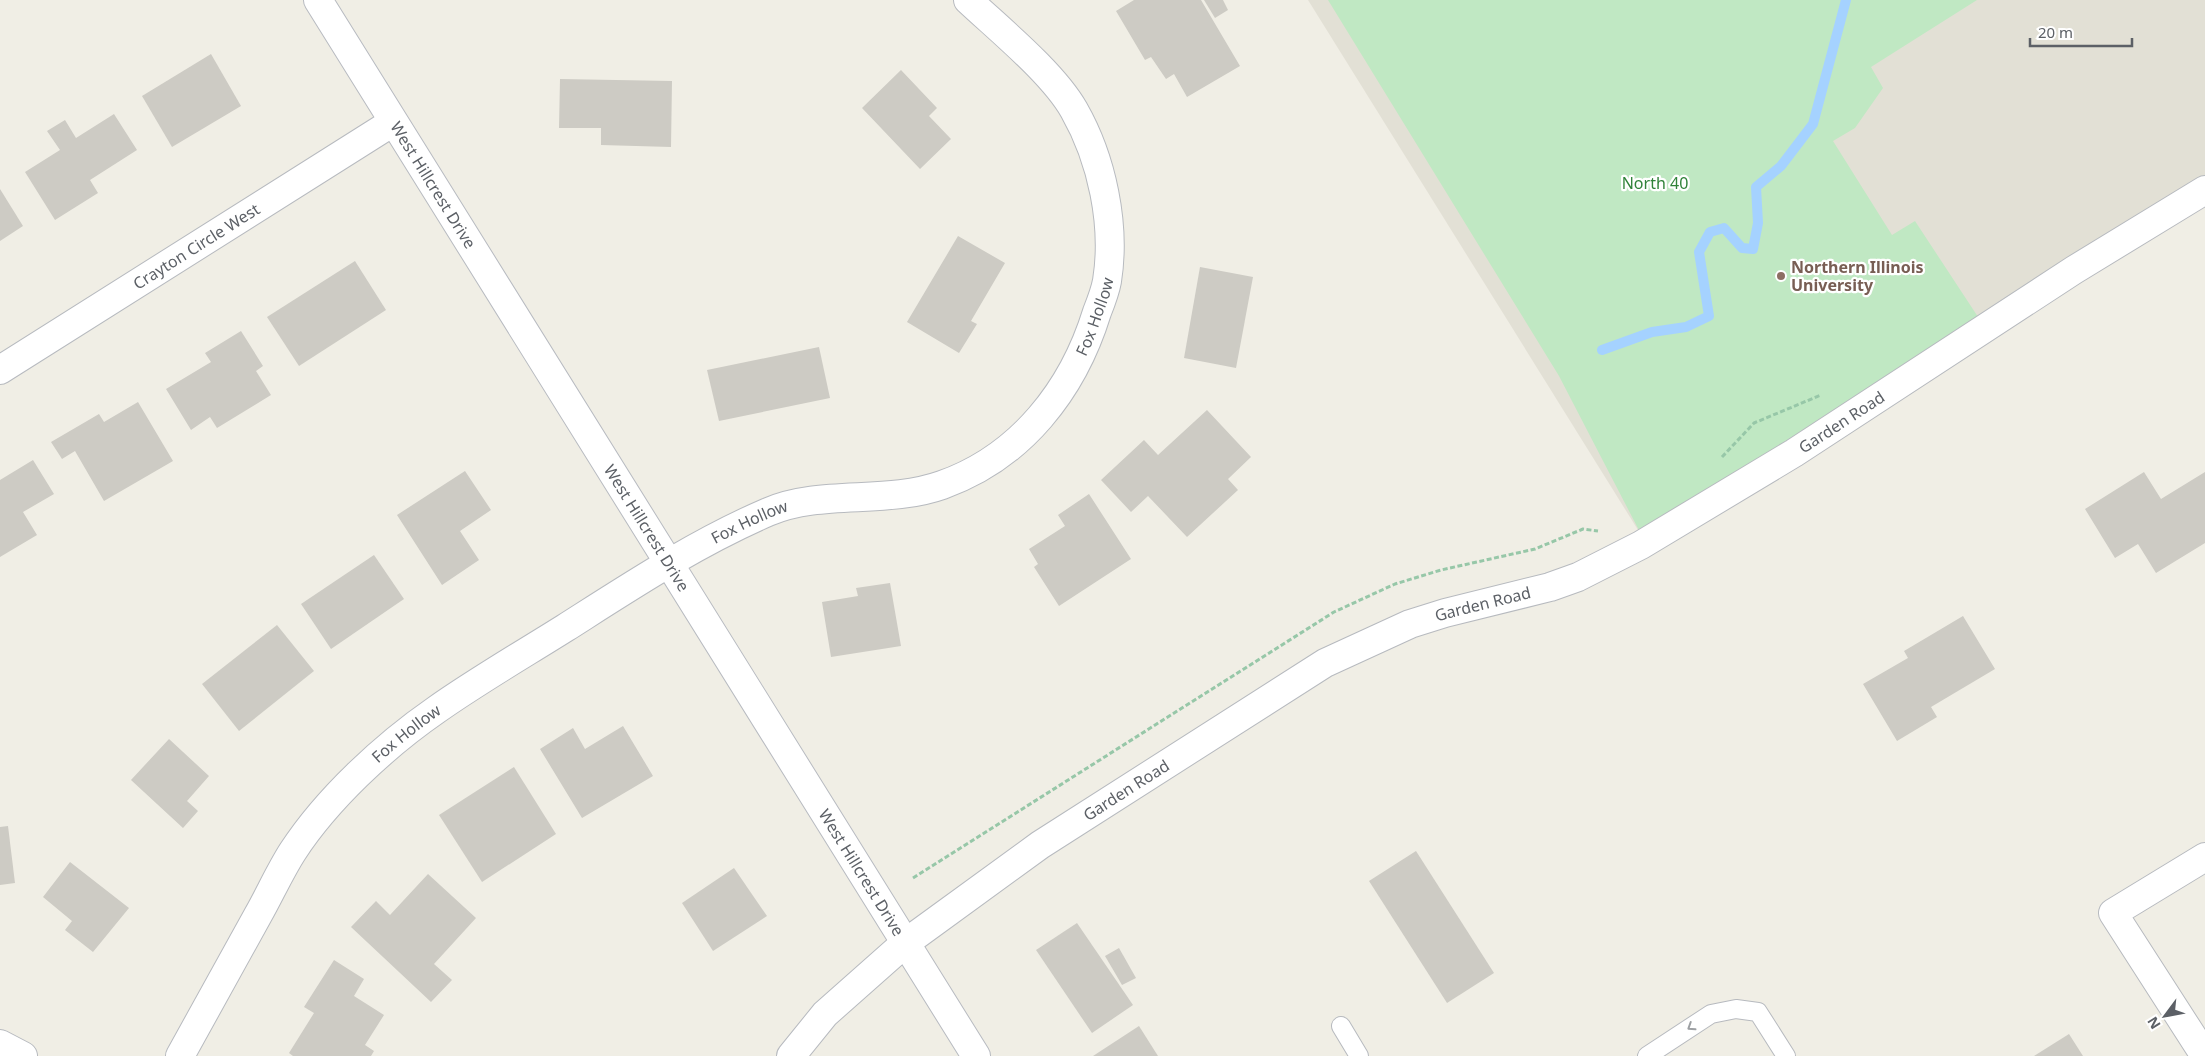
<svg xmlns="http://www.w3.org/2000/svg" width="2205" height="1056" viewBox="0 0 2205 1056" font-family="'Noto Sans',sans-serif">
<rect width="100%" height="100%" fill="#f0eee5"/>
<path fill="#e2e0d5" d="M1308,0H2205V202L1643,538Z"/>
<path fill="#c0e8c3" d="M1328,0H1977L1871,67L1883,88L1855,128L1833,141L1892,235L1915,221L1984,326L1643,538L1559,376Z"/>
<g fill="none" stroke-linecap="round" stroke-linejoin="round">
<path stroke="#a5d2ff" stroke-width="10" d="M1602,350L1652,332L1686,327L1709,316L1699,252L1710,232L1724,228L1742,248L1753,249L1758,223L1756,187L1781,166L1813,124L1846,0"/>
</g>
<g fill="#cdcbc4">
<path d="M1134,0H1201L1240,66L1187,97L1174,74L1166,79L1151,57L1145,60L1116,11Z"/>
<path d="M1204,0H1223L1228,10L1215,18Z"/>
<path d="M211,54L241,106L172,147L142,96Z"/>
<path d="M901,70L937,108L929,116L951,139L920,169L862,108Z"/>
<path d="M560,79L672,81L671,147L601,145V128H559Z"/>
<path d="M114,114L137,150L90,180L98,193L55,220L25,172L60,150L47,131L65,120L76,138Z"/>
<path d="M0,189L23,226L0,241Z"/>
<path d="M958,236L1005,263L971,321L977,324L959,353L907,322Z"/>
<path d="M355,261L386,310L299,366L267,317Z"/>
<path d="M1200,267L1253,277L1236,368L1184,358Z"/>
<path d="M241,331L263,366L256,371L271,395L217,428L210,417L191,430L166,389L211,362L205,353Z"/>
<path d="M819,347L830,398L719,421L707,370Z"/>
<path d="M138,402L173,461L104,501L75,451L62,459L51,442L99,414L104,422Z"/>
<path d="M1207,410L1251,457L1228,479L1238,490L1187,537L1148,496L1131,512L1101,480L1144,440L1158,455Z"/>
<path d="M33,460L54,494L23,512L37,535L0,557V480Z"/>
<path d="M465,471L491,510L460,531L479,560L442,585L397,515Z"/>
<path d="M2144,472L2161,499L2205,472V543L2156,573L2138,544L2115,558L2085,509Z"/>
<path d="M1089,494L1131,559L1059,606L1034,567L1038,564L1029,549L1065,526L1058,515Z"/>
<path d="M374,555L404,599L331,649L301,604Z"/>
<path d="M890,583L901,646L831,657L822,602L858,596L856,588Z"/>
<path d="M1963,616L1995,669L1931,707L1937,717L1897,741L1863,684L1908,658L1904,651Z"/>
<path d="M277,625L314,671L239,731L202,684Z"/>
<path d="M623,726L653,776L582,818L540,749L573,728L585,749Z"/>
<path d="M169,739L209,776L187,801L198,811L183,828L131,780Z"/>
<path d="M514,767L556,834L482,882L439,815Z"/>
<path d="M8,826L15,883L0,885V827Z"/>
<path d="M1416,851L1494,973L1447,1003L1369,881Z"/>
<path d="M70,862L129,908L93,952L65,930L72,921L43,897Z"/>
<path d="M734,868L767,916L713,951L682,903Z"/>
<path d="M428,874L476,918L434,964L452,980L431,1002L351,927L376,901L390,915Z"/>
<path d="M1077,923L1133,1005L1092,1033L1036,950Z"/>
<path d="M1119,948L1136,978L1122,985L1105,956Z"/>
<path d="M334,960L364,979L354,996L384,1015L365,1045L374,1051L371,1056H293L289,1053L314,1013L304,1007Z"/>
<path d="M1139,1026L1158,1056H1093Z"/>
<path d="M2069,1034L2083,1056H2034Z"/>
</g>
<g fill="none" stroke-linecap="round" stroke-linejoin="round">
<defs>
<g id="lane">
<path d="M1341,1026L1359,1056"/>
<path d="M1647,1056L1711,1014L1736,1009L1758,1012L1786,1056"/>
</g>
<g id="street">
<path id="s1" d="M0,370L393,122"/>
<path d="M0,1044L23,1056"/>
<path id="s2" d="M180,1056C206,1009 232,962 258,915C270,894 280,871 293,851C327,799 384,746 436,710C477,681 522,655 565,628C631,586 696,543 768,512C821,489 886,505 942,485C1021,457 1073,390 1097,312C1101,302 1105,292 1107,281C1116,225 1102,159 1074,110C1053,73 1000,30 968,0"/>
<path id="s3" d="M791,1056L825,1014L904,944L1040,845L1325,663L1410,624L1445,613L1550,587L1578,577L1641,545L1794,453L2074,270L2205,190"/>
<path d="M2205,1056L2113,913L2205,857"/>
</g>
<g id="secondary">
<path id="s4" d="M318,0L976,1056"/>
</g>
</defs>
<use href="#lane" stroke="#b7babf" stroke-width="20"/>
<use href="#street" stroke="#b7babf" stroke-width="30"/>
<use href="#secondary" stroke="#b8bbc1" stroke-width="30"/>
<g stroke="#97c7a8" stroke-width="3" stroke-dasharray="5 2.5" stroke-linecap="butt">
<path d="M1722,457L1754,423L1821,395"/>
<path d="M913,878L1334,612L1395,584L1441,570L1535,549L1583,529L1598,531"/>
</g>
<use href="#lane" stroke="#fff" stroke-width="18"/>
<use href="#street" stroke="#fff" stroke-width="28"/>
<use href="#secondary" stroke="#fff" stroke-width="28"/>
</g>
<defs><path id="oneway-chevron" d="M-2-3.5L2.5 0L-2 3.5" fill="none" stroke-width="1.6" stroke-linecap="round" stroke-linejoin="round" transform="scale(1.25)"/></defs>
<use stroke="#9da0a3" href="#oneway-chevron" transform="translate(1691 1027) rotate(147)"/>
<circle fill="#8d6e63" stroke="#fff" stroke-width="2" cx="1781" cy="276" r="5"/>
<g text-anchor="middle" stroke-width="4.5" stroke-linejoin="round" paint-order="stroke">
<g font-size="16" fill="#308239" stroke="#fff">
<text x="1655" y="189">North 40</text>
</g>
<g font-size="16" fill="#5c6066" stroke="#fff">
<text dy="6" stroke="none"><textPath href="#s4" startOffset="218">West Hillcrest Drive</textPath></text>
<text dy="6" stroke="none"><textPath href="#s1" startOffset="232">Crayton Circle West</textPath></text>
<text dy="6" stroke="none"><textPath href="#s2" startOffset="1236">Fox Hollow</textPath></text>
<text dy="6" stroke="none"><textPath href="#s3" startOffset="1240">Garden Road</textPath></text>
<text dy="6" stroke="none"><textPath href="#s2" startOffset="802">Fox Hollow</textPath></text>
<text dy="6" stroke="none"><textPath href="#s4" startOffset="622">West Hillcrest Drive</textPath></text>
<text dy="6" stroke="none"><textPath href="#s3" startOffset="835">Garden Road</textPath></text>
<text dy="6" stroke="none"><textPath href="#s2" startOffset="398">Fox Hollow</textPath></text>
<text dy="6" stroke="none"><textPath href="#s3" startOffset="430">Garden Road</textPath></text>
<text dy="6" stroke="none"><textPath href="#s4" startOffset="1028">West Hillcrest Drive</textPath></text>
</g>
<g font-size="16" font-weight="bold" fill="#785e54" stroke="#fff" text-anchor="start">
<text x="1791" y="273">Northern Illinois<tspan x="1791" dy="18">University</tspan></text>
</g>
</g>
<g transform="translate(2165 1016) rotate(238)" stroke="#ffffff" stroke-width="4" paint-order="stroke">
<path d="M0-4L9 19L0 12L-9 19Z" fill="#5c6066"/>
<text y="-8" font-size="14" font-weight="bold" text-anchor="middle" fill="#5c6066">N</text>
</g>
<path d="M2030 38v8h102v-8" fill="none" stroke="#5c6066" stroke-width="2.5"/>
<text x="2038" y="38" font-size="15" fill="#5c6066" stroke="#ffffff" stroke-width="4" paint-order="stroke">20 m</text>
</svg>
